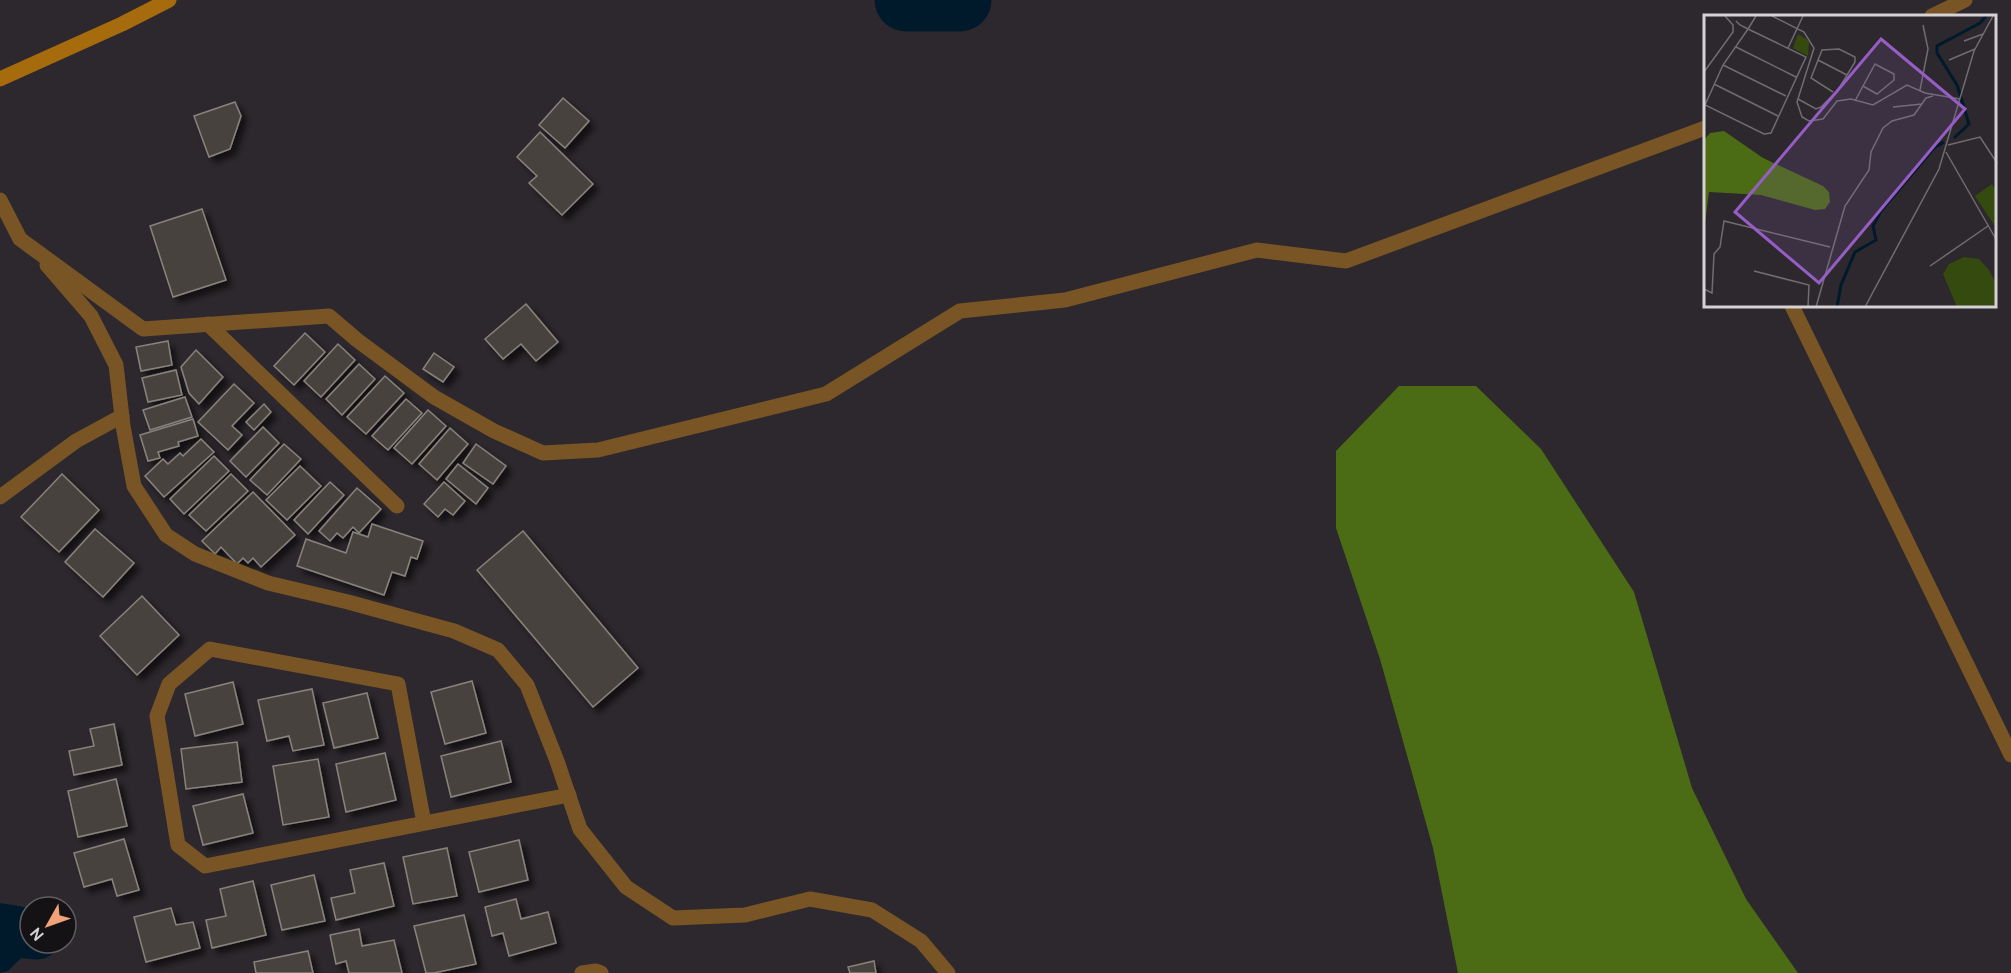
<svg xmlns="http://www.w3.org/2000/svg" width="2011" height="973" viewBox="0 0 2011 973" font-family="Cabin,sans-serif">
<defs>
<filter id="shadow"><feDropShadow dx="5.5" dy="5.5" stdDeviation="3" flood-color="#0009"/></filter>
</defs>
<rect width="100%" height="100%" fill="#2d282d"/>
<path fill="#4b6b14" d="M1399,386H1476L1541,449L1634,592L1692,788L1746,899L1798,973H1458L1433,848L1380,659L1336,528V451Z"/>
<path fill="#001a2b" d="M0,903L30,908V943H62C49,961 42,961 21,958L8,971L0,973Z"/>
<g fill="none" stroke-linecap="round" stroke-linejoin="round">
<path stroke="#001a2b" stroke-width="63" d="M906,0H960"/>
</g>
<g fill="#47433d" stroke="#88837d" stroke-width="1.5" filter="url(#shadow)">
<path d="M563,98L589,121L565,148L539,125Z"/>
<path d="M235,102L241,116L230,149L209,157L194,116Z"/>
<path d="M540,132L593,184L562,215L529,183L537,176L517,157Z"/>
<path d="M202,209L226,280L173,297L150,226Z"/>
<path d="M526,304L558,342L536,361L521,344L503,359L485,339Z"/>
<path d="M305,333L325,352L294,385L274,366Z"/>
<path d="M168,341L172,365L141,371L136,347Z"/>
<path d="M338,344L355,360L321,397L304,381Z"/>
<path d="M196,350L223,377L199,404L189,393L181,367Z"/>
<path d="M434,353L454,367L443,382L423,369Z"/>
<path d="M359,364L375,379L342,415L326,399Z"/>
<path d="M176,370L182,395L148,402L142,378Z"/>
<path d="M385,376L404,393L366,434L347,417Z"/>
<path d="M234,384L254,403L232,426L242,435L228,450L198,422Z"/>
<path d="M185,397L192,417L150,430L143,410Z"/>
<path d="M406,399L422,413L388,450L372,436Z"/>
<path d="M264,404L271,412L254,430L246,422Z"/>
<path d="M428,410L446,426L412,464L394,448Z"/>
<path d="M193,419L198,436L178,442L179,446L158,452L160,458L148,461L140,435Z"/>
<path d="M263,427L279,443L246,477L230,461Z"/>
<path d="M450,428L468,444L437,480L419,464Z"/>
<path d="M201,439L214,452L164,497L145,476L163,459L168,464L180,453L183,456Z"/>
<path d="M284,444L301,459L267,495L250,480Z"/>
<path d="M476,444L506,466L493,484L463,463Z"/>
<path d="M214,456L229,471L184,514L170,499Z"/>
<path d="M458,464L488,488L476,504L446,479Z"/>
<path d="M300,466L321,486L287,520L266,500Z"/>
<path d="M62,474L99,510L59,552L21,517Z"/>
<path d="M231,474L248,491L206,531L189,515Z"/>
<path d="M330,482L344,495L308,534L294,520Z"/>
<path d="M444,482L465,501L453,515L445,509L438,517L424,504Z"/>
<path d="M357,488L381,509L359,533L353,527L343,538L337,533L330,541L319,531Z"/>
<path d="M253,492L295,535L261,567L253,558L248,563L243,558L237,564L221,547L215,554L202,541Z"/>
<path d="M372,524L423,541L417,559L411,557L405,576L392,572L384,595L297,566L306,539L346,553L353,532L368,537Z"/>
<path d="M95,529L134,563L103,597L65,562Z"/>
<path d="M523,531L638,668L593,707L477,570Z"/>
<path d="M142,596L179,635L137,675L100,636Z"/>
<path d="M472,681L486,733L445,744L431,692Z"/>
<path d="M233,682L243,724L195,736L185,694Z"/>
<path d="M312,689L324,745L293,751L289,736L267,741L258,700Z"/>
<path d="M367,693L378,738L334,748L323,703Z"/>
<path d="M114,724L122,765L74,775L69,751L94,746L90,729Z"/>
<path d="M501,741L511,782L451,797L441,756Z"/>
<path d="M237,742L242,782L186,789L181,749Z"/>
<path d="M385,753L396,800L346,812L336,764Z"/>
<path d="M318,759L329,817L283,825L273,766Z"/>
<path d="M116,779L127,826L78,837L68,791Z"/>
<path d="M243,794L253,833L203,845L193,806Z"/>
<path d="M124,839L139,890L117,896L112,879L84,887L74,853Z"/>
<path d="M519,840L528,880L479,892L469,852Z"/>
<path d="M447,848L457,896L413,904L403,857Z"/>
<path d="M384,863L394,906L336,920L331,898L355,893L350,870Z"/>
<path d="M314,875L325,921L282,930L271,885Z"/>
<path d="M253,881L266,935L212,948L206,920L226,916L220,889Z"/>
<path d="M516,899L521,919L548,912L556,943L509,956L503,933L492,936L485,907Z"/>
<path d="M171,908L176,925L193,922L200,948L146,962L134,917Z"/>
<path d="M464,915L476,964L434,973H426L414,926Z"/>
<path d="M359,929L362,946L394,940L402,973H349L346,961L336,964L330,935Z"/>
<path d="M308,951L313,973H256L254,962Z"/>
<path d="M874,961L876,973H850L848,967Z"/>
</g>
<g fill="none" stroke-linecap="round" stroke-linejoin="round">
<g stroke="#795525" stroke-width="15">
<path d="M208,324L397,506"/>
<path d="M0,497L76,441L122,416"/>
<path d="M424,823L398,684L210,649L169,684L157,716L178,845L205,866L569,795"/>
<path d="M582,973L596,971L601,973"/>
</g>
<g stroke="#795525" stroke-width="15">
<path d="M1932,16L1965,0"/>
<path d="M0,200L20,239L143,329L329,316L357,340L434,397L494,431L543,453L598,450L826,394L960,311L1065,300L1257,250L1346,261L1705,128"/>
<path d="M47,265L91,316L116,365L123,426L134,486L166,535L195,554L268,583L348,602L454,631L498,650L527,685L557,761L580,829L626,887L673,918L745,915L810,899L872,910L921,941L948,973"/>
<path d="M1792,306L2011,755"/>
</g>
<path stroke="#a56b0c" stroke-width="15" d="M0,79L122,24L169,0"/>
</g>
<g transform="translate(1704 15)">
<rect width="292" height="292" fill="#2d282d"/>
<path d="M94,19L105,26L104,41L89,33ZM288,169L292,175V213L271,181ZM260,242L275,244L285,255L292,268V292H253L239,259L245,249Z" fill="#344a0f"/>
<path d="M20,116L59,143L119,171L125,177L126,187L121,194L111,195L57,180L5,177L0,216V125L6,118Z" fill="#4b6b14"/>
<path fill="none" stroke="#001a2b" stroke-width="3" d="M250,123L265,109L253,70L233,38V31L276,8L282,1M133,292L137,270L151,237L172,225L169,211L177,196L230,133L240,127"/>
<path fill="none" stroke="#706c70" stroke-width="1.5" d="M68,1L100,17L110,33L93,87L98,102L105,106L119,104L133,86L147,84L169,90L203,70L221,78L256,84M32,6L36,10L44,14L102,42L67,118L60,119L1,90L19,50L44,14L52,1M260,26L279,19M32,32L92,62M84,33L99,1M114,45L143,60M245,45L271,34M19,50L82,81M0,57L29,17V10L21,1M10,69L74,101M216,75L224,34L219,10M94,84L112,94L117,92L134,75L151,47V42L135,34L118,35L107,63L129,77M151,86L159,71L171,49L190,59V65L173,79L159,71M189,92L218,89M244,130L276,122L293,148M242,137L293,226M226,251L284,211M50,256L105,270L104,292M0,274L8,278L10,239L16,232L20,206L126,232M112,292L141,191L165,155L167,137L179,113L188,106L210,100L222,83L229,81M161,292L235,154L270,36L289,1"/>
<path fill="#965ec5" fill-opacity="0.15" stroke="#965ec5" stroke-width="3" d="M177,24L261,94L115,268L31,197Z"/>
<rect width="292" height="292" fill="none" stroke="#d5d1d4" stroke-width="3"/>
</g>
<g transform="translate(48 925) rotate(230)"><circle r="28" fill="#141214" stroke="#615e61" stroke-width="1.5"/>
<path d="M0-4.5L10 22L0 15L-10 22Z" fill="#f0a279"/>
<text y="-9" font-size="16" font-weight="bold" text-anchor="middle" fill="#d5d1d4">N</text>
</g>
</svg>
